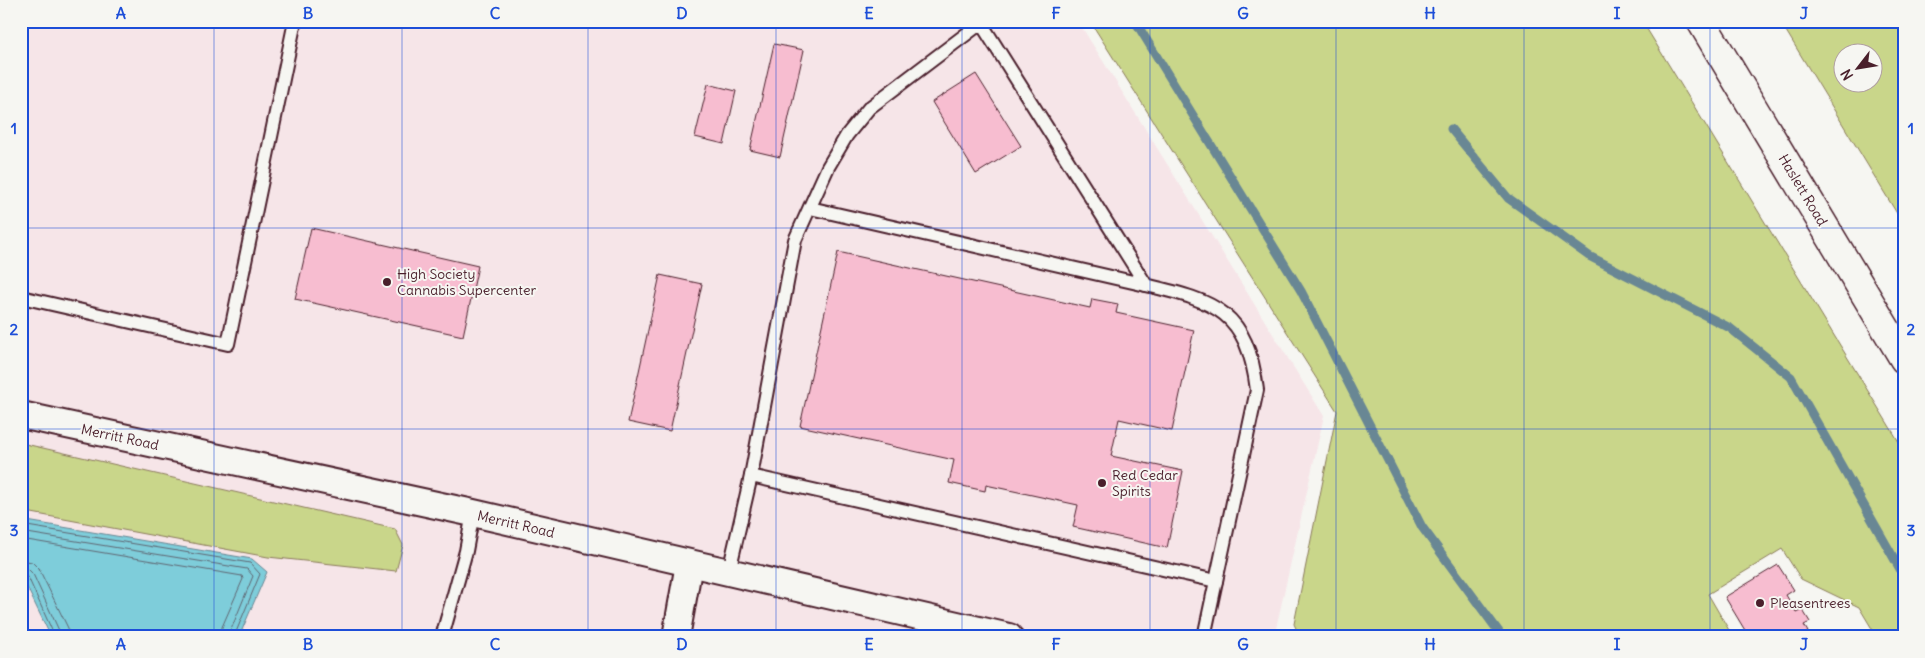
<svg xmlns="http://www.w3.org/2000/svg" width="1925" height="658" viewBox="0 0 1925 658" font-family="Delius,sans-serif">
<rect width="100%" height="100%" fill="#f6f6f2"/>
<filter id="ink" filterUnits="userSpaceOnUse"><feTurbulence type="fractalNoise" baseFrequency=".02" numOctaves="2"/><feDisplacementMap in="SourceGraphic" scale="10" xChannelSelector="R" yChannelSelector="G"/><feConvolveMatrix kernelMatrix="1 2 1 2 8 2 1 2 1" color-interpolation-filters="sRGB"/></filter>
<g filter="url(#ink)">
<path fill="#f6e5e8" d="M21,21H1078L1324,416L1274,637H21Z"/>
<g fill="#c9d68a" stroke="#8a7a5a" fill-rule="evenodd">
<path d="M1090,21H1642L1904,450V637H1877L1859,607L1801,579L1782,549L1708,594L1733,637H1300L1294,624L1337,411Z"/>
<path d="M1780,21H1904V225ZM1842,52H1872V82H1842Z"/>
<path d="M21,443L395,529L403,545L396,571L268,557L21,511Z"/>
</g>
<path fill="#7ecdda" stroke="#698794" d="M21,520L252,559L267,572L239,637H51L21,575Z"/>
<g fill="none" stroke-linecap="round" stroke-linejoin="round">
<g stroke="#5f6571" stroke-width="1">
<path d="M21,525L250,563L260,574L234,637"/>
<path d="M21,532L247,569L253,576L228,637"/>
<path d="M21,539L242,576L243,579L222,627L220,637"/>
<path d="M21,560L32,562L39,569L68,628L69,637"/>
<path d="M21,568L28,569L33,574L62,637"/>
<path d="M21,574L28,577L55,637"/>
</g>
<g stroke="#698794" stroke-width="9">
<path d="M1135,21L1301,291L1422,527L1499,632"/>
<path d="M1451,129L1508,198L1589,256L1730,328L1791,377L1904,576"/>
</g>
</g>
<g fill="#f7bdd0" stroke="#4a1f2b">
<path d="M774,44L804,50L780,157L750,150Z"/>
<path d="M976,74L1021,146L976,174L932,102Z"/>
<path d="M708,84L736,91L724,144L695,137Z"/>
<path d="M311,228L478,266L463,336L295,299Z"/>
<path d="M838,252L1090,308L1092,299L1118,304L1116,313L1194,330L1172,431L1119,419L1111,456L1183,471L1167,548L1073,527L1078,505L986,485L985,491L949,483L954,460L800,426Z"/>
<path d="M660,275L702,284L670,431L628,422Z"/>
<path d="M1778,565L1794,590L1786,595L1796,612L1802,609L1810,622L1804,625L1808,632L1800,637H1749L1725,597Z"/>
</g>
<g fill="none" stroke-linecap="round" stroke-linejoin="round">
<defs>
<g id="service">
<path d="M810,208L1146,285"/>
<path d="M21,297L228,344L295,21"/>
<path d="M751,476L795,240L828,167L847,135L869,108L981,23L1146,285C1217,302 1247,311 1257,390L1216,581"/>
<path d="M729,571L751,476L1216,581L1204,637"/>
<path d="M442,637L466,551L473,513"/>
</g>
<g id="minor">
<path d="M21,415L473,513L1009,637"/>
<path d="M676,637L689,564"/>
</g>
<path id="secondary" d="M1701,21L1904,359"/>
</defs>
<use href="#service" stroke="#4a1f2b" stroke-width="16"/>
<use href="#minor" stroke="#4a1f2b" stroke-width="30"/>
<use href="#secondary" stroke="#4a1f2b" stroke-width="31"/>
<use href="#service" stroke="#f6f6f2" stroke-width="12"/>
<use href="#minor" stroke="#f6f6f2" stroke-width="26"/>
<use href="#secondary" stroke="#f6f6f2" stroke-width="28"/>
</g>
</g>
<path fill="none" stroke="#1d4ed8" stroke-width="1" stroke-opacity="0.55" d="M214,21V637M402,21V637M588,21V637M776,21V637M962,21V637M1150,21V637M1336,21V637M1524,21V637M1710,21V637M21,228H1904M21,429H1904"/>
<g fill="#4a1f2b" stroke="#f6f6f2" stroke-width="2">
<circle cx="387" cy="282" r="5"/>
<circle cx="1102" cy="483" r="5"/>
<circle cx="1760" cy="603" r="5"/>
</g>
<g text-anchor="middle" stroke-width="4" stroke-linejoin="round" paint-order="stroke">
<g font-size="14" fill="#4a1f2b" stroke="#f6f6f2">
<text transform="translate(1803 190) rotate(59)" y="5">Haslett Road</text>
<text transform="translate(120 437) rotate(12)" y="5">Merritt Road</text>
<text transform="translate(516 524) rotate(13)" y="5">Merritt Road</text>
</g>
<g font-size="14" fill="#4a1f2b" stroke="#f6f6f2" text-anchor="start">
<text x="397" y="279">High Society<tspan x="397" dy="16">Cannabis Supercenter</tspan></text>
<text x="1112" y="480">Red Cedar<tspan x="1112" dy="16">Spirits</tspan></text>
<text x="1770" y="608">Pleasentrees</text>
</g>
</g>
<rect width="1925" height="658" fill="none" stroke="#f6f6f2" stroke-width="55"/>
<g transform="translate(1858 68) rotate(239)"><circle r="24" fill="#f6f6f2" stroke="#b1a0a2"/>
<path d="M0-4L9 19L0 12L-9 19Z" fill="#4a1f2b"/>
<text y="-8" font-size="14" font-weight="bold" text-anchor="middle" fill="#4a1f2b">N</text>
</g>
<rect x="28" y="28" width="1870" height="602" fill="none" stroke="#1d4ed8" stroke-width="2"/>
<g font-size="16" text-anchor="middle" font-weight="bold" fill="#1d4ed8">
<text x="121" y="19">A</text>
<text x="308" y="19">B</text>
<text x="495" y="19">C</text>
<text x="682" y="19">D</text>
<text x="869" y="19">E</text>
<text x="1056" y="19">F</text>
<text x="1243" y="19">G</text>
<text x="1430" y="19">H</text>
<text x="1617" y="19">I</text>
<text x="1804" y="19">J</text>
<text x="14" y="134">1</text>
<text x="1911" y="134">1</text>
<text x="14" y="335">2</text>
<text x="1911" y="335">2</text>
<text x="14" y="536">3</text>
<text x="1911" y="536">3</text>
<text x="121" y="650">A</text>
<text x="308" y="650">B</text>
<text x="495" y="650">C</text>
<text x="682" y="650">D</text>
<text x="869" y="650">E</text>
<text x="1056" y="650">F</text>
<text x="1243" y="650">G</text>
<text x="1430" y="650">H</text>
<text x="1617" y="650">I</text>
<text x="1804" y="650">J</text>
</g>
</svg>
